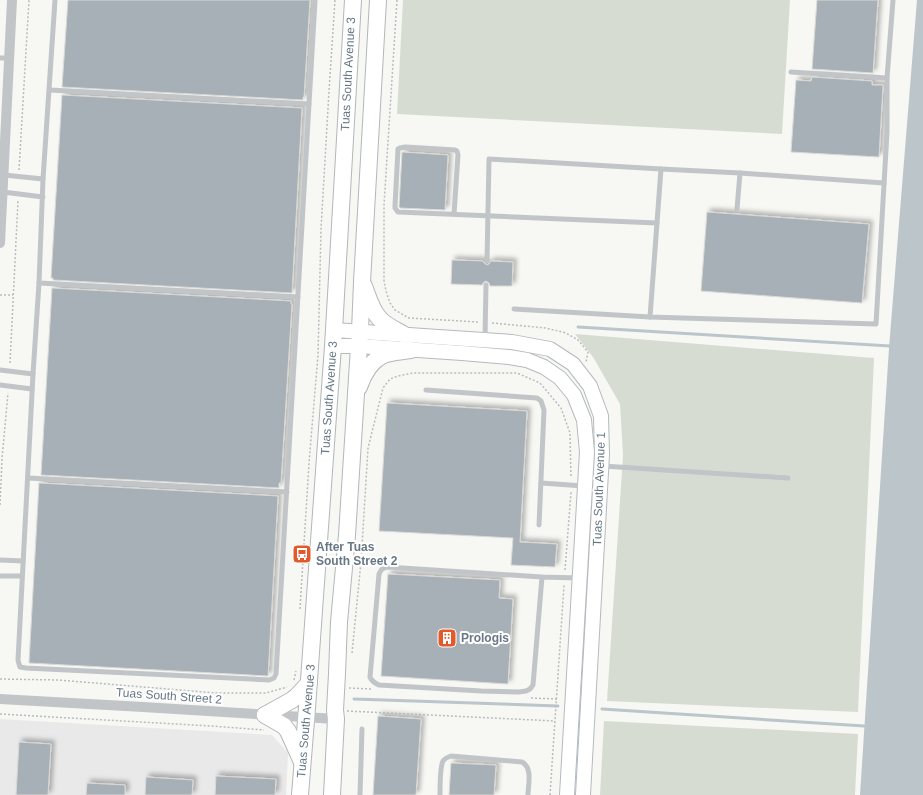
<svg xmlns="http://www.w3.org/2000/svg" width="923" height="795" viewBox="0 0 923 795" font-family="Helvetica,sans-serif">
<defs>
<filter id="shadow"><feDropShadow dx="3.5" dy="-3.5" stdDeviation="2" flood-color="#0004"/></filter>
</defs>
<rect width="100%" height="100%" fill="#f7f7f4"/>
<path fill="#e8e9e8" d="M0,719L272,735L288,753L286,795H0Z"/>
<g fill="#d7dcd3">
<path d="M403,0H790L782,134L397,114Z"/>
<path d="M575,334L874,358L858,712L607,701L623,455L620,404L593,357Z"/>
<path d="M604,721L858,734L855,795H600Z"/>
</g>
<path fill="#bbc5ca" d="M917,0H923V795H860L889,348Z"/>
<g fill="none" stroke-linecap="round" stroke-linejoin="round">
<g stroke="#bbc5ca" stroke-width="3">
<path d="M578,327L890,346"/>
<path d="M354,699L558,706"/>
<path d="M602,709L864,726"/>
</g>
</g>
<g fill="#a7b0b6" stroke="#d9d9d7" filter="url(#shadow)">
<path d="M68,0H310L304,97H303V100L62,87Z"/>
<path d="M817,0H878L873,73L812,69Z"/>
<path d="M812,77L872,81V85H883L879,157L791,152L796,80L811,81Z"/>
<path d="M62,95L302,108L292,293L53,280V278H51Z"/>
<path d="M402,152L448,155L445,210L400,208L399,207Z"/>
<path d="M707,212L869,224L862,303L701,291Z"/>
<path d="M452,260L483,261L484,263L487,265L489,264L491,261L513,262L512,286H490L489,283L486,281L484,282L482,285L451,284Z"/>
<path d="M52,288L291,301V304H292L281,483H279V488L41,475Z"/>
<path d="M387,403L527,411L520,542L557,544L555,567L511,565L513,538L379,531Z"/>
<path d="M39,483L278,496L268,676L29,663Z"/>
<path d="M388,574L500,580L499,598L513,599L508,684L381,676Z"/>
<path d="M378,716L421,719L416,795H373Z"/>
<path d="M19,742L51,744L48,795H16Z"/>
<path d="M451,763L496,765L494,795H449Z"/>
<path d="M216,776L276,779L275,795H215Z"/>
<path d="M146,777L193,780L192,795H145Z"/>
<path d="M87,783L125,785V795H86Z"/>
</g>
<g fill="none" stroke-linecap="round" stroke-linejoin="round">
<defs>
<g id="secondary">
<path d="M334,330L512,342L550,349L573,364L590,386L601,416L602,454L583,795"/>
<path d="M333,346H359L462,353L509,357L527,360L544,367L560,378L574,395L584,420L587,452L567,795"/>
</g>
<g id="primary">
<path d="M364,286C368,297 372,312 381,320C387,326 396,330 403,334"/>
<path d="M359,387C363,374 372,359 386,354C394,352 403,351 411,350"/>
<path d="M265,715L284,726L288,731L302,762"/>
<path d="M265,715L292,700L297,696L309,683"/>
<path d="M300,795L307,708L333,346L334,330L353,0"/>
<path d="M332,795L336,719L335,710L337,674L339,622L347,535L360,331L362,282L378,0"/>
</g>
</defs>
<use href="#secondary" stroke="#b5babf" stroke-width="16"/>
<use href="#primary" stroke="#b2b7bb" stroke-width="18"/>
<g stroke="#b9bcbf" stroke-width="1.5" stroke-dasharray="2 2" stroke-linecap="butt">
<path d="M397,0L384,205V281L386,291L390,303L395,310L409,318L478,322"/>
<path d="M19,170L29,0"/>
<path d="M0,295H13"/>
<path d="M492,323L546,328L566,333L578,340L588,352L586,362"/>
<path d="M10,363L18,201"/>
<path d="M0,505L2,459L8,393"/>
<path d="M565,570L571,492"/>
<path d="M300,609L309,463L318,355L321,229L329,91L335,0"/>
<path d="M352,653L361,562L368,448L383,388L390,379L398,376L413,373H517L540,383L561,408L570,433L571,478"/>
<path d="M0,679L58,680L216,693H266L287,687"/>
<path d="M294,680L296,671"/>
<path d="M349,688L371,689"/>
<path d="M531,698L557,699"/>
<path d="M347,711L555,721"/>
<path d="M0,714L211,726L264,730"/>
<path d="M550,795L564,585"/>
</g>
<g stroke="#c1c5c8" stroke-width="5">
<path d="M55,0L43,179L39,283L33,374L18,660L19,664L20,667L26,668L269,680L274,678L276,674L315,0"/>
<path d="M0,58H9"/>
<path d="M791,72L887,78"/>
<path d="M50,90L309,104"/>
<path d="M4,175L43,179"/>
<path d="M3,192L43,197"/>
<path d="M737,209L740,173"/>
<path d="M454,214L458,155L457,151L455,150L405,147L400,148L398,149L395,206V208L398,212C485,215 571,219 657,223"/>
<path d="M487,261L489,159L661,169L740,173L884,183"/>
<path d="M39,283L298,297"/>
<path d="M514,309L650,317L876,324L887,132V78L893,0"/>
<path d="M650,317L661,169"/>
<path d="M485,338L486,285"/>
<path d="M0,370L33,374"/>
<path d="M0,385L32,389"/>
<path d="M426,390L537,398L541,401L544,410L539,525"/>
<path d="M603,466L788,478"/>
<path d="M28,478L287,492"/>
<path d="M541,483L584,486"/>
<path d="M0,560L23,561"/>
<path d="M0,576H22"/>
<path d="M542,577L533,685L530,689L526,691L519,692L481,691L379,685C375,683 372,682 370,677L379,574C381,569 383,568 387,567L542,577L579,578"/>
<path d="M360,795L362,729"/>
<path d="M440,795C440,788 440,767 443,761C445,758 448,757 451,756L522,762C533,768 528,785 528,795"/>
</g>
<g stroke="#c1c5c8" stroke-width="10">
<path d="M0,243L12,0"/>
<path d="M0,699L143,707L336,719"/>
</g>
<use href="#secondary" stroke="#fff" stroke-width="14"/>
<use href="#primary" stroke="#fff" stroke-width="16"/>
</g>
<defs>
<symbol id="bus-square" viewBox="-11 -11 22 22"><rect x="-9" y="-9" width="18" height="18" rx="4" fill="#e15a2b" stroke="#fff"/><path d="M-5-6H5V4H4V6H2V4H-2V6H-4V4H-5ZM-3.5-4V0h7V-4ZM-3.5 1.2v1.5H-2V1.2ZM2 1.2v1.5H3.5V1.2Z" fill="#fff"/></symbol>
<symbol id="building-square" viewBox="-11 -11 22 22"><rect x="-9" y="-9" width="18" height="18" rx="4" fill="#e15a2b" stroke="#fff"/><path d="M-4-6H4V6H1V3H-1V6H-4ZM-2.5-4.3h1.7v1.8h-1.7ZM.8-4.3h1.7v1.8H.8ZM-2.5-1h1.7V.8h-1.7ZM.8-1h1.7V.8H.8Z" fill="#fff"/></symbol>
</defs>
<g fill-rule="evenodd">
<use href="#bus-square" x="291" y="543" width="22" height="22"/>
<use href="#building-square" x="436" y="627" width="22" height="22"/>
</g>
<g text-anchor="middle" stroke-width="4" stroke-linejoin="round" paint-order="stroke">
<g font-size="12" fill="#677785" stroke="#fff">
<text transform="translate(348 74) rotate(-87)" y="4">Tuas South Avenue 3</text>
<text transform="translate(329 398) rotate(-86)" y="4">Tuas South Avenue 3</text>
<text transform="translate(599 489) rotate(-88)" y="4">Tuas South Avenue 1</text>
<text transform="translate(169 696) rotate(4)" y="4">Tuas South Street 2</text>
<text transform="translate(306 721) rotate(-85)" y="4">Tuas South Avenue 3</text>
</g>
<g font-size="12" font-weight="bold" fill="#677785" stroke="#fff" text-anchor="start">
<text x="316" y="551">After Tuas<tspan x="316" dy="14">South Street 2</tspan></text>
<text x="461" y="642">Prologis</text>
</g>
</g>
</svg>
